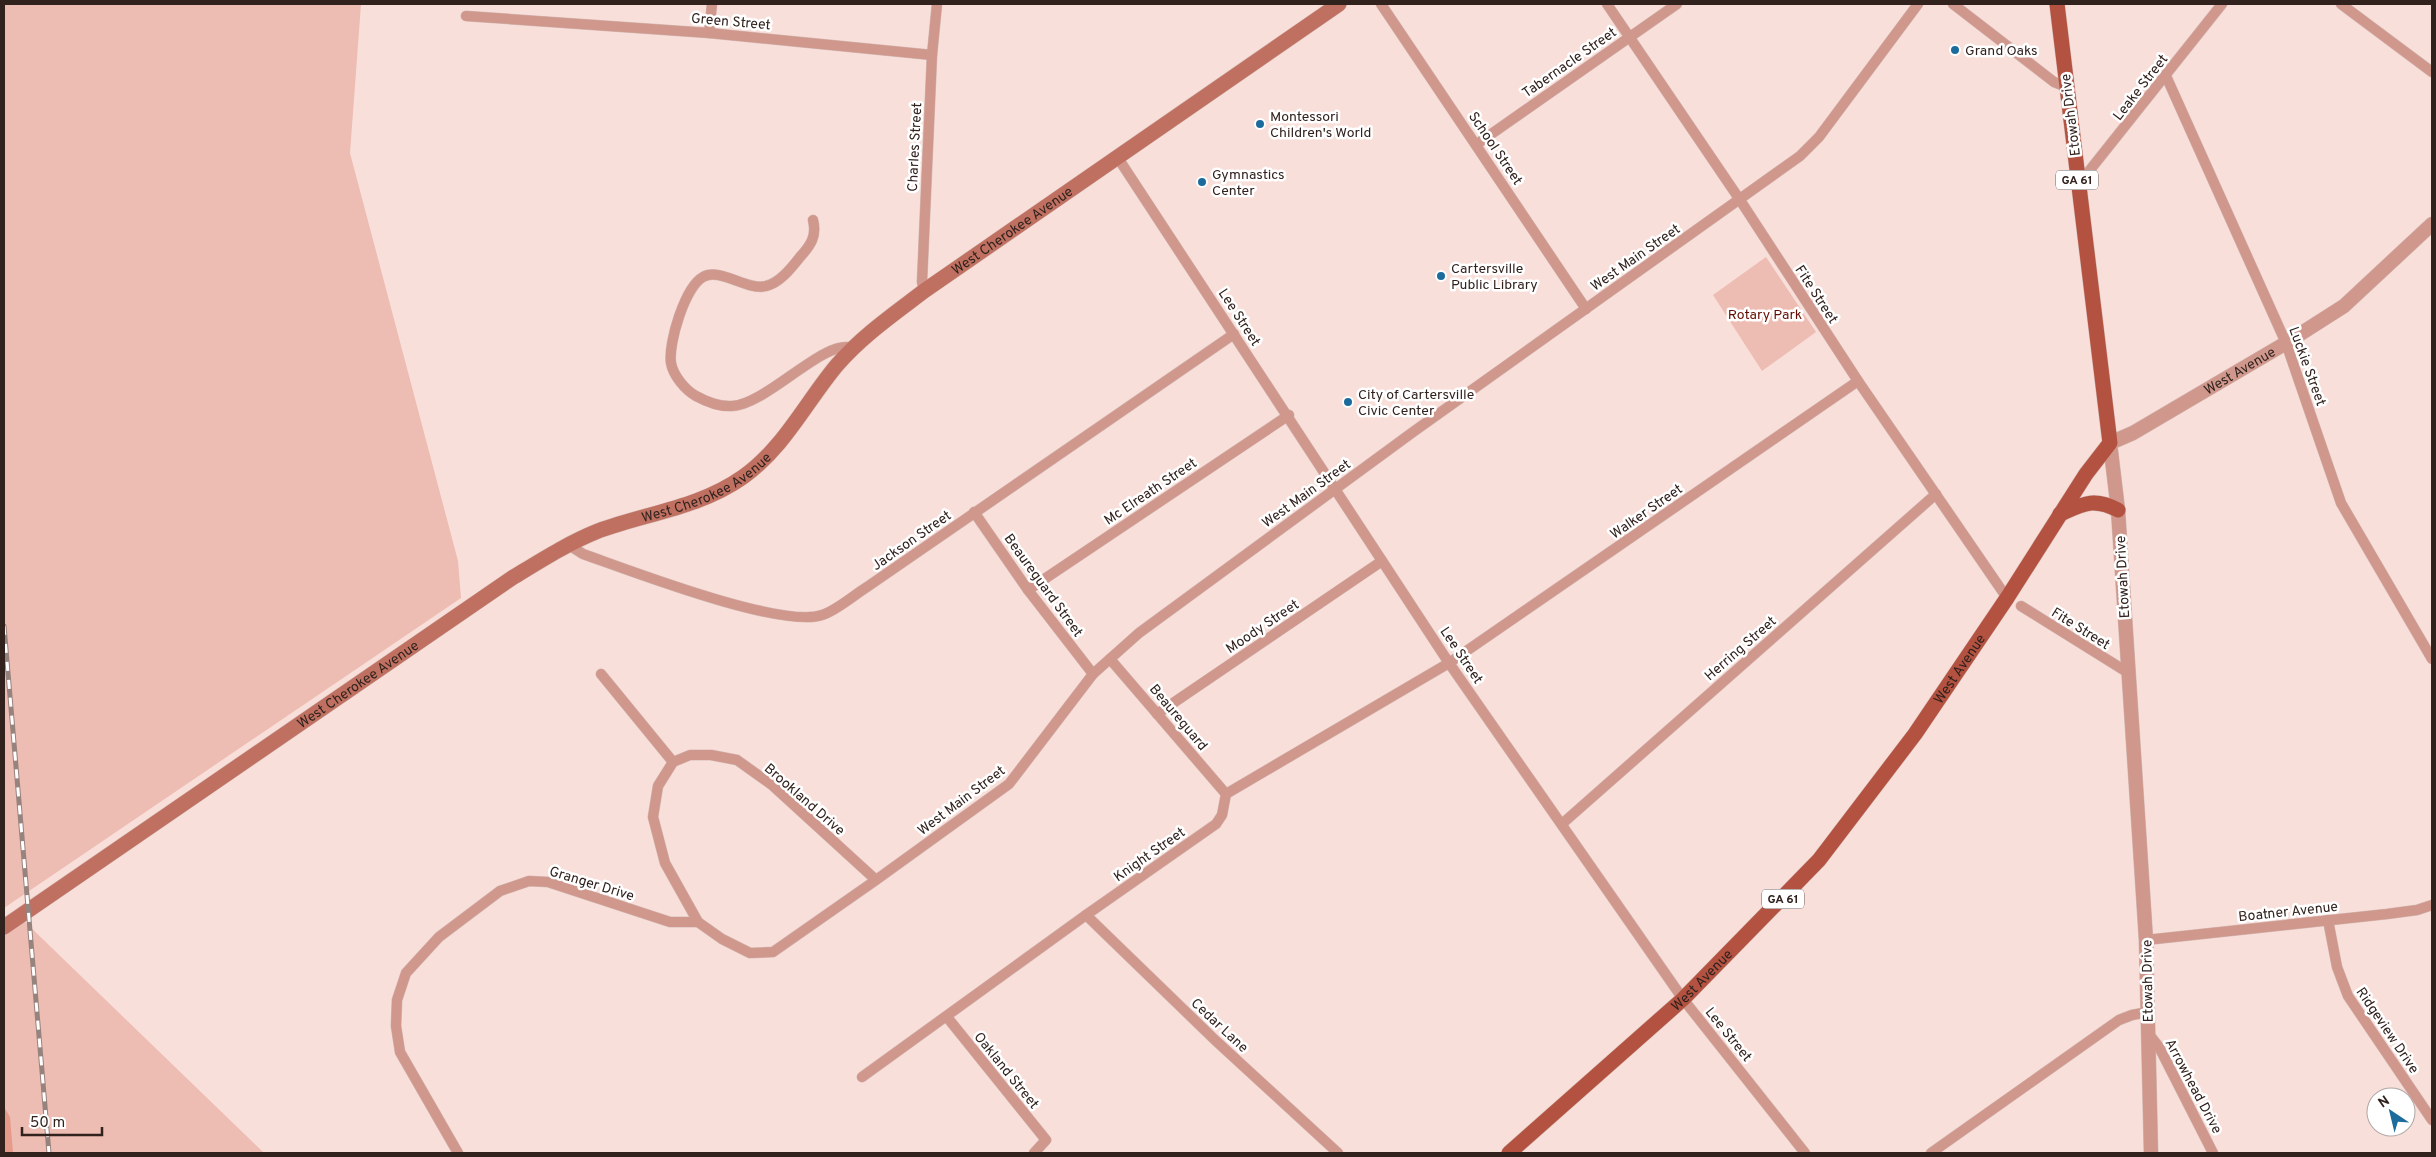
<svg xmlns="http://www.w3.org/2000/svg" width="2436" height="1157" viewBox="0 0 2436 1157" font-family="Overpass,sans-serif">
<rect width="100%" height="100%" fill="#f9dfda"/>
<g fill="#edbcb2">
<path d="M4,4H361L350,153L458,561L461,598L4,908Z"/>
<path d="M1766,257L1816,332L1762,371L1713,295Z"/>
<path d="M24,921L264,1153H4V935Z"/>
</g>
<path fill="#e59a8a" d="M4,1107L10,1117L13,1153H4Z"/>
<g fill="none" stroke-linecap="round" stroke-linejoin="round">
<defs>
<g id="minor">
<path d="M1381,4L1586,309"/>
<path d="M1607,4L1740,200L1858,381L2007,598"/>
<path d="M1953,4L2054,82L2067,87"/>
<path d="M2341,4L2432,72"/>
<path d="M466,16L709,33L932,55"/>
<path d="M709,33L712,4"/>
<path d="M2166,76L2286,343L2341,503L2432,659"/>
<path d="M1477,144L1677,4"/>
<path d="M1118,158L1449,663L1683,999L1805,1153"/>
<path d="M2078,185L2222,4"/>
<path d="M813,220C817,236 811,245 800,257C792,267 780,283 766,286C747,291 720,267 703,277C685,287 668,343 671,363C673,375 685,390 696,396C707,402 719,407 732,406C766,405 825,338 852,348"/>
<path d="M924,291L922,282L932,55L937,4"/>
<path d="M974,512L1028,590L1093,674"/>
<path d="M569,545L583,554C629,570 781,629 822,615C836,611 854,595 867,587L1234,334"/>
<path d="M1028,590L1289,415"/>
<path d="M2021,606L2127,672"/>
<path d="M1110,659L1226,794"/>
<path d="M601,674L673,762"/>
<path d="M1157,714L1382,561"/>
<path d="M1563,823L1936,494"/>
<path d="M876,880L772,785L737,760L711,755H690L673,762L658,786L653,817L665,863L698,922L722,939L750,953L773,952L876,880L1009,784L1093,674L1139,633L1413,432L1800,156L1819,137L1918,4"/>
<path d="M1086,915L1215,1040L1338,1153"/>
<path d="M2328,920L2337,967L2348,996L2432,1120"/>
<path d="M2146,940L2387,914L2417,910L2432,905"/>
<path d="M947,1017L1046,1140L1034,1153"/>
<path d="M2148,1033L2159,1047L2213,1153"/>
<path d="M862,1077L1086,915L1216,824L1222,815L1226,794L1449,663L1858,381"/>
<path d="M458,1153L400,1052L396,1026L397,1000L406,973L439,937L500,891L529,881L548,882L670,922H698"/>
<path d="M1931,1153L2119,1020L2132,1015L2148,1012"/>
</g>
<g id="tertiary">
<path id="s1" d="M2151,1153L2146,940L2118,510L2110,443L2133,433L2286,343L2344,306L2432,224"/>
</g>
<g id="secondary">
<path id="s2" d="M4,927L512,578C540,561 568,543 598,531C647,513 699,508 743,477C784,448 806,402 837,365C862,336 894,314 924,291L1339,4"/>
</g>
<g id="primary">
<path d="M2060,514C2083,504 2094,497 2118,510"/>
<path id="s3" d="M1509,1153L1683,999L1819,860L1915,734L2007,598L2086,474L2110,443L2057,4"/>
</g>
</defs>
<use href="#minor" stroke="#d5bdb8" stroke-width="11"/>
<use href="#tertiary" stroke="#d5bdb8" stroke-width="15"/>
<use href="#secondary" stroke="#d5bdb8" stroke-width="16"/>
<use href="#primary" stroke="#d5bdb8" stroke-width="16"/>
<use href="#minor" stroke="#d0988d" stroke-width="10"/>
<use href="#tertiary" stroke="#d0988d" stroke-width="14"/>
<use href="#secondary" stroke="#c07061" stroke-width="15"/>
<use href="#primary" stroke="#b35240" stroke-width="15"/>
<defs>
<path id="rail" d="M4,626L49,1153"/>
</defs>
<use href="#rail" stroke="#97837e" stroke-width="5"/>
<use href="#rail" stroke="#fff" stroke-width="3" stroke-dasharray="9" stroke-linecap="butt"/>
</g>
<g fill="#1b6b9d" stroke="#fff" stroke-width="2">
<circle cx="1955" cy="50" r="5"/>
<circle cx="1260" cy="124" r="5"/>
<circle cx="1202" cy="182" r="5"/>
<circle cx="1441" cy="276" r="5"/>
<circle cx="1348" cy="402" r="5"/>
</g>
<g text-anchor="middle" stroke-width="5" stroke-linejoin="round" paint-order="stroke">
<g fill="#fff" stroke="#6f6462" stroke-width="1">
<rect x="2056" y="170.5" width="42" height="19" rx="4"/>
<rect x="1762" y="889.5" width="42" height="19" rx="4"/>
</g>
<g font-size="12" font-weight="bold" fill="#31221e">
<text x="2077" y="184">GA 61</text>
<text x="1783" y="903">GA 61</text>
</g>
<g font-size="14" fill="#31221e" stroke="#fff">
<text transform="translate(731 21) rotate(5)" y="5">Green Street</text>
<text transform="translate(1569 62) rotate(-35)" y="5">Tabernacle Street</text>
<text transform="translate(2140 87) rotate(-52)" y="5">Leake Street</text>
<text transform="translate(2070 115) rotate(-97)" y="5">Etowah Drive</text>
<text transform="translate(914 147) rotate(-87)" y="5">Charles Street</text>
<text transform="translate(1496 148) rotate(56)" y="5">School Street</text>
<text dy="5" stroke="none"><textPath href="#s2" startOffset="1238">West Cherokee Avenue</textPath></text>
<text transform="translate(1635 257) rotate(-35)" y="5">West Main Street</text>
<text transform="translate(1817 294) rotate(57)" y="5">Fite Street</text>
<text transform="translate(1240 317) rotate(57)" y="5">Lee Street</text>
<text transform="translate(2308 366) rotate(70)" y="5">Luckie Street</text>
<text dy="5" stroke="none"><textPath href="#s1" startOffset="860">West Avenue</textPath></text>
<text dy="5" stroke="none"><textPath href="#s2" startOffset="832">West Cherokee Avenue</textPath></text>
<text transform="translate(1150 491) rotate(-34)" y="5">Mc Elreath Street</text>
<text transform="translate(1306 493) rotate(-36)" y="5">West Main Street</text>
<text transform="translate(1646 511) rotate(-35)" y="5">Walker Street</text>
<text transform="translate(911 540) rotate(-35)" y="5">Jackson Street</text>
<text transform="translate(2122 577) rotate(-93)" y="5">Etowah Drive</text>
<text transform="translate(1044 585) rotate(54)" y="5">Beaureguard Street</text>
<text transform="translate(1262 626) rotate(-34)" y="5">Moody Street</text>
<text transform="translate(2081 628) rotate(32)" y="5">Fite Street</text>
<text transform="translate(1740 648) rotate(-41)" y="5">Herring Street</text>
<text transform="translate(1462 655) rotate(56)" y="5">Lee Street</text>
<text dy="5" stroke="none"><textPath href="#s3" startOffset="664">West Avenue</textPath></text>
<text dy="5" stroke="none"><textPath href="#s2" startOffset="429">West Cherokee Avenue</textPath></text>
<text transform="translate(1179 717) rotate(50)" y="5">Beaureguard</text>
<text transform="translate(805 799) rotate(41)" y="5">Brookland Drive</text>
<text transform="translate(961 800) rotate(-37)" y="5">West Main Street</text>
<text transform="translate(1149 854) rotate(-35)" y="5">Knight Street</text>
<text transform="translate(592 883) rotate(17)" y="5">Granger Drive</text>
<text transform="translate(2288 911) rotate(-6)" y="5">Boatner Avenue</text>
<text dy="5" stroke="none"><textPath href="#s3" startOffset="259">West Avenue</textPath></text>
<text transform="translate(2147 981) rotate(-91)" y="5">Etowah Drive</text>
<text transform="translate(1220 1025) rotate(43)" y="5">Cedar Lane</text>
<text transform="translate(2388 1030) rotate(56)" y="5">Ridgeview Drive</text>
<text transform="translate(1729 1034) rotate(51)" y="5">Lee Street</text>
<text transform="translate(1007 1070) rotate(51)" y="5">Oakland Street</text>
<text transform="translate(2194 1086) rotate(62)" y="5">Arrowhead Drive</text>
</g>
<g font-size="14" fill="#31221e" stroke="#fff" text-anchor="start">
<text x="1965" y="55">Grand Oaks</text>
<text x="1270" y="121">Montessori<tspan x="1270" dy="16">Children's World</tspan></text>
<text x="1212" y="179">Gymnastics<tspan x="1212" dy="16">Center</tspan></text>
<text x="1451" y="273">Cartersville<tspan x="1451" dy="16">Public Library</tspan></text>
<text x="1358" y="399">City of Cartersville<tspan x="1358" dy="16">Civic Center</tspan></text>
</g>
<g font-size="14" fill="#650c00" stroke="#fff">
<text x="1765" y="319">Rotary Park</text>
</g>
</g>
<rect width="2436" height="1157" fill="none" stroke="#31221e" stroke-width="10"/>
<g transform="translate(2391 1112) rotate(325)"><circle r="24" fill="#ffffff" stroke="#ada7a5"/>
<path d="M0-4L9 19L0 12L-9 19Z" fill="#1b6b9d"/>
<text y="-8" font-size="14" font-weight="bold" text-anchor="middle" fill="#31221e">N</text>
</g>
<path d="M22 1127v8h80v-8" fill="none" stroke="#31221e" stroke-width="2.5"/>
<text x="30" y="1127" font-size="15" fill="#31221e" stroke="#ffffff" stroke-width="4" paint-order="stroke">50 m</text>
</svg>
